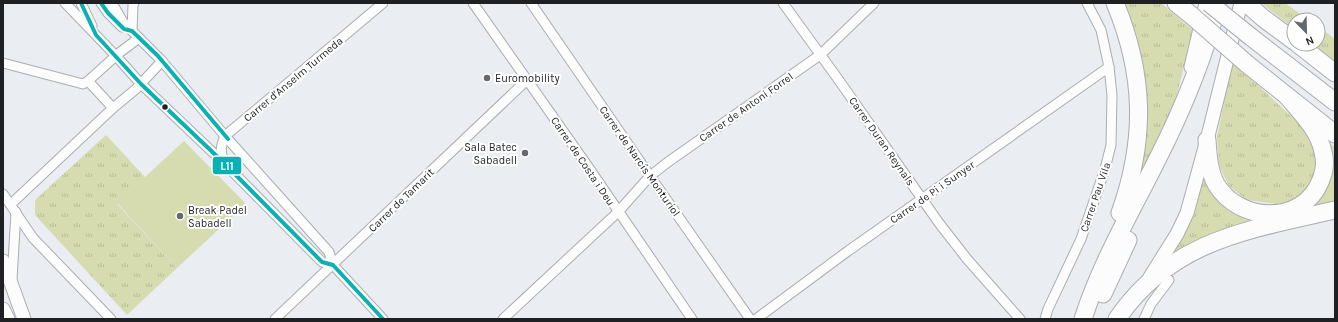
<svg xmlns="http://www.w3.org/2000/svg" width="1338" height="322" viewBox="0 0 1338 322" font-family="Karla,sans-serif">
<defs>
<pattern id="grass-tufts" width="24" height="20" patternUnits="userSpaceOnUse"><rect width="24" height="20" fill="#d6dcaf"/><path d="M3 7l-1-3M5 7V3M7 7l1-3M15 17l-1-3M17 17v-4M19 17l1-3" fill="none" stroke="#b7bc96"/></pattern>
</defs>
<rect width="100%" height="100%" fill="#eaedf2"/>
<g fill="url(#grass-tufts)">
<path d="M1123,3H1161L1193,30L1176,99L1159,142L1139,180L1147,103L1141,58L1127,10Z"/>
<path d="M1261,3H1285L1309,20H1294V29Z"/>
<path d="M1318,26L1335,39V62L1312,44H1318Z"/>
<path d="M1232,61L1306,130L1318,149L1317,165L1309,188L1297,200L1275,204L1247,200L1229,186L1219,166L1217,137Z"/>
<path d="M106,135L145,177L117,204L177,268L127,315L35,215V200Z"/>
<path d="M1326,141L1335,147V203L1301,213Z"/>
<path d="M1203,176L1260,222L1172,256L1186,231L1200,181Z"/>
</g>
<path fill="#d6dcaf" d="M184,141L246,204L177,268L117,203Z"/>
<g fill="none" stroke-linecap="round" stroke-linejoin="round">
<defs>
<g id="street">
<path d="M65,3L116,56L141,84L225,164L322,262L333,265"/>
<path d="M81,3L92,26"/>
<path d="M101,3L108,13L122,27"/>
<path d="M112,3L123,22L162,61L225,136L329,252L333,265L383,319"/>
<path d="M473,3L589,168L692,319"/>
<path d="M531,3L650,176L750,319"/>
<path d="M783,3L838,79L939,223L967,259L1020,319"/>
<path d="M132,31L133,5L134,3"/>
<path d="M3,63L83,84L88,81L119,53L139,38"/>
<path d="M88,81L113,108"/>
<path d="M225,163C220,152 220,148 225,136L383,3"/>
<path d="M3,194L33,238L111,319"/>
<path d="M11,204L113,108L136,89L162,61"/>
<path d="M12,279L16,212"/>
<path d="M275,319L527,80"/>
<path d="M503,319L618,212L650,176L668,162L820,55L874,3"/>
<path d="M756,319L848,251L1109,67"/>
<path d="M1045,319L1048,309L1081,239L1105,169L1111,145L1112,95L1109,67L1101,30L1087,3"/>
<path d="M1144,319L1151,304L1169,280"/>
</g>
<g id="secondary">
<path d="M1191,67L1206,3"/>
<path d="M3,261L24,319"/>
<path d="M1150,277L1177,234L1187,213L1207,140L1241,3"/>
<path d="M3,309L8,319"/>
</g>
<g id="highway">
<path d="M1115,3C1145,75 1146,140 1120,213"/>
<path d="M1176,3L1191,15"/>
<path d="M1246,3L1263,18L1294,41"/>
<path d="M1251,37L1335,102"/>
<path d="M1298,44L1335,73"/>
<path d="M1247,64L1335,134"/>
<path d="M1207,140C1208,155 1209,171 1216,184C1239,223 1302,225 1320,182C1324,173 1326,162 1323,152C1319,130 1301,113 1287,96"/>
<path d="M1103,294L1128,240"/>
<path d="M1083,319C1101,263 1130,214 1156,162C1182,111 1204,59 1218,3"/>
<path d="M1117,319C1171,240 1248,230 1335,210"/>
</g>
</defs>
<use href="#street" stroke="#aaadb1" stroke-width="11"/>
<use href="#secondary" stroke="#aaadb1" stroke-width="15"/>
<use href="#highway" stroke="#aaadb1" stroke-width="19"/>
<use href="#street" stroke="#fcfcfd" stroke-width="9"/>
<use href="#secondary" stroke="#fcfcfd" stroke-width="13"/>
<use href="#highway" stroke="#fcfcfd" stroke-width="17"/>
<defs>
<g id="highway-bridge">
<path d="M1209,3L1251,37"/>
<path d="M1191,15L1247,64"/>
</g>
</defs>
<use href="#highway-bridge" stroke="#aaadb1" stroke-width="19" stroke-linecap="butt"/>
<use href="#highway-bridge" stroke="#fcfcfd" stroke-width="17"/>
<defs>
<g id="bus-1">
<path d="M81,3L96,35L141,84L225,164L322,262L333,265L383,319"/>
<path d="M101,3L108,13L124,29L132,31L158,56L228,139"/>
</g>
</defs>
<use href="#bus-1" stroke="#fff" stroke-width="7"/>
<use href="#bus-1" stroke="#0ab1b2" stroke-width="4"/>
</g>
<g fill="#65686c" stroke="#fff" stroke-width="1.5">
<circle cx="487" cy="78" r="4"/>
<circle cx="525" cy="153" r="4"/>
<circle cx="180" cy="216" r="4"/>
</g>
<circle fill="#1e2024" stroke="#fff" stroke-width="1.5" cx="165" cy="107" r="3.5"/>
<g text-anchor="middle" stroke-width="4" stroke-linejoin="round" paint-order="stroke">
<g font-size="11" fill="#1e2024" stroke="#fff" text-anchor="start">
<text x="495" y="82">Euromobility</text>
<text x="517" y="151" text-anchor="end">Sala Batec<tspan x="517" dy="13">Sabadell</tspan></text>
<text x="188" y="214">Break Padel<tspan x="188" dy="13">Sabadell</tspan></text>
</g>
<g font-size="11" fill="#1e2024" stroke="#fff">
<text transform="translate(293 79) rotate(-40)" y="4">Carrer d'Anselm Turmeda</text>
<text transform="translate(746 107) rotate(-35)" y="4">Carrer de Antoni Forrel</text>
<text transform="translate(882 141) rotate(55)" y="4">Carrer Duran Reynals</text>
<text transform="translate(583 161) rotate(56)" y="4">Carrer de Costa i Deu</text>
<text transform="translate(640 161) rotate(55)" y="4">Carrer de Narcís Monturiol</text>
<text transform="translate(932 192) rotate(-35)" y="4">Carrer de Pi i Sunyer</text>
<text transform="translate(1095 197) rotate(-71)" y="4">Carrer Pau Vila</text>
<text transform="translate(401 200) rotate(-44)" y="4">Carrer de Tamarit</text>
</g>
</g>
<rect stroke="#fff" stroke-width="1.5" x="212" y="156" width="30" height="19" rx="4" fill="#0ab1b2"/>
<g font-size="11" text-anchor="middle" font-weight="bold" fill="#fff">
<text x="227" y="170">L11</text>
</g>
<rect width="1338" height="322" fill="none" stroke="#1e2024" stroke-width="8"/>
<g transform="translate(1306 32) rotate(157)"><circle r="19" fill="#ffffff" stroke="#a5a6a7"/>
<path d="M0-3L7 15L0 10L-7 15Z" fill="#65686c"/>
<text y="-6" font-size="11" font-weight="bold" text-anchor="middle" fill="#1e2024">N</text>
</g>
</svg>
